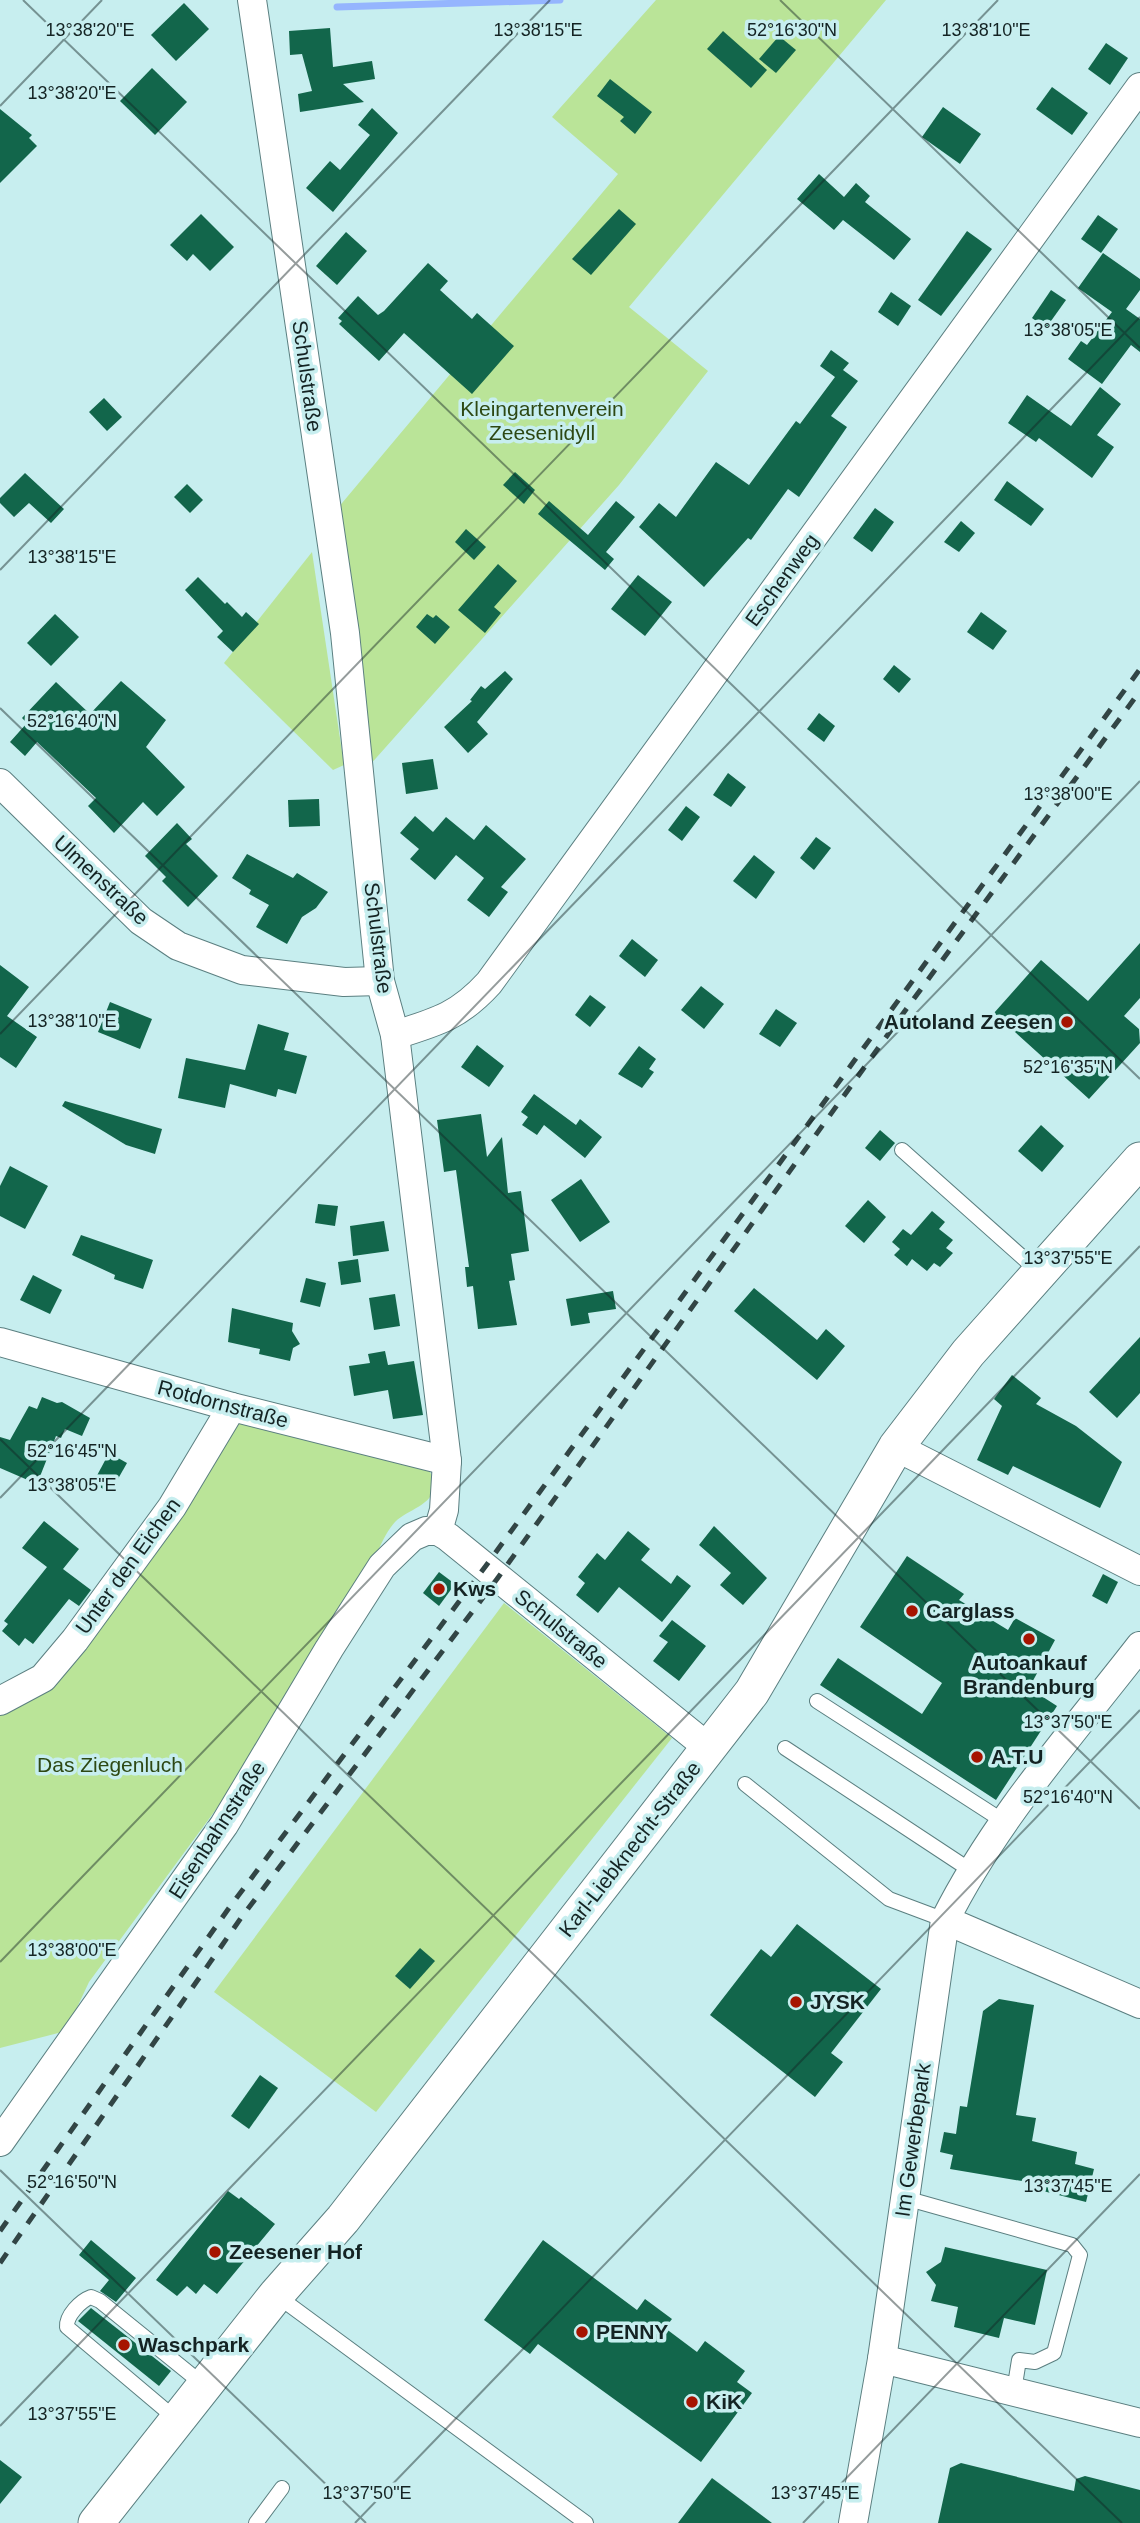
<svg xmlns="http://www.w3.org/2000/svg" width="1140" height="2523" viewBox="0 0 1140 2523" font-family="Arial,sans-serif">
<rect width="100%" height="100%" fill="#c7eeef"/>
<g fill="#bae498">
<path d="M656,0H886L629,307L708,371L619,485L369,766L332,515L618,174L552,117Z"/>
<path d="M312,552L344,765L333,770L224,663Z"/>
<path d="M232,1407L429,1470C447,1503 410,1507 395,1522C386,1532 381,1544 376,1556L228,1793L89,1982L66,2031L0,2048V1701L43,1678Z"/>
<path d="M504,1603L672,1738L376,2112L214,1992Z"/>
</g>
<g fill="none" stroke-linecap="round" stroke-linejoin="round">
<path stroke="#95b5fe" stroke-width="7" d="M337,7L560,0"/>
</g>
<g fill="#12664b">
<path d="M184,3L209,29L176,61L151,35Z"/>
<path d="M330,28L333,67L372,61L375,79L343,84L364,102L300,112L298,94L312,91L302,54L290,55L289,31Z"/>
<path d="M723,31L767,70L751,88L707,49Z"/>
<path d="M779,36L796,50L776,73L759,59Z"/>
<path d="M1106,43L1128,58L1110,85L1088,69Z"/>
<path d="M152,68L187,102L155,135L120,101Z"/>
<path d="M610,79L652,112L635,134L620,121L624,117L597,96Z"/>
<path d="M1052,87L1088,113L1072,135L1036,109Z"/>
<path d="M943,107L981,134L960,164L922,137Z"/>
<path d="M372,108L398,133L333,212L306,188L330,161L340,170L370,135L358,125Z"/>
<path d="M0,109L32,135L29,138L37,146L0,183Z"/>
<path d="M819,174L844,197L856,183L870,196L865,202L911,239L894,260L843,220L834,230L797,199Z"/>
<path d="M619,209L636,224L591,275L572,259Z"/>
<path d="M201,214L234,247L210,271L193,254L187,261L170,245Z"/>
<path d="M1098,215L1118,229L1101,253L1081,239Z"/>
<path d="M967,231L992,249L941,316L918,300Z"/>
<path d="M346,232L367,251L337,285L316,266Z"/>
<path d="M1103,253L1140,279V290L1126,309L1140,319V352L1131,345L1102,384L1068,359L1081,341L1087,345L1112,312L1078,288Z"/>
<path d="M428,263L448,281L440,290L472,319L477,313L514,346L472,394L404,333L379,361L339,324L342,321L338,318L358,296L378,315L384,311Z"/>
<path d="M1051,290L1066,300L1046,328L1032,318Z"/>
<path d="M891,292L911,306L898,326L878,312Z"/>
<path d="M831,350L849,363L843,370L858,381L831,416L847,427L799,497L788,489L751,540L748,538L704,587L639,527L659,503L676,517L716,462L749,485L796,421L800,424L835,377L820,366Z"/>
<path d="M1100,387L1121,404L1097,435L1114,447L1092,478L1039,438L1036,442L1008,423L1027,395L1071,426Z"/>
<path d="M104,398L122,417L107,431L89,412Z"/>
<path d="M515,472L535,490L524,504L503,485Z"/>
<path d="M25,473L64,509L51,523L29,503L14,517L0,503V498Z"/>
<path d="M1007,481L1044,509L1031,526L994,500Z"/>
<path d="M187,484L203,500L190,513L174,497Z"/>
<path d="M549,501L588,535L616,501L635,517L606,552L614,559L605,570L538,514Z"/>
<path d="M875,508L894,522L872,552L853,538Z"/>
<path d="M961,521L975,533L959,552L944,542Z"/>
<path d="M466,529L486,547L474,560L455,542Z"/>
<path d="M498,564L517,581L494,607L501,613L485,633L458,610Z"/>
<path d="M638,575L672,602L645,636L611,609Z"/>
<path d="M198,577L225,604L227,602L242,617L246,612L259,624L233,652L217,637L223,631L185,590Z"/>
<path d="M981,612L1007,631L993,650L967,632Z"/>
<path d="M55,614L79,637L51,666L27,643Z"/>
<path d="M427,614L433,618L436,615L450,627L435,644L416,627Z"/>
<path d="M894,665L911,679L899,693L883,679Z"/>
<path d="M505,671L513,679L477,722L488,734L468,753L444,727L472,701L470,700L481,686L485,689Z"/>
<path d="M121,681L166,720L146,747L185,787L157,816L143,802L114,833L88,806L96,798L37,742L25,756L10,742L27,723L22,718L56,682L90,714Z"/>
<path d="M819,713L835,726L824,742L807,729Z"/>
<path d="M433,759L438,789L406,794L402,763Z"/>
<path d="M728,773L746,787L731,807L713,795Z"/>
<path d="M319,799L320,826L289,827L288,800Z"/>
<path d="M686,806L700,817L682,841L668,830Z"/>
<path d="M415,816L433,832L446,817L474,840L486,825L526,859L501,887L508,892L489,917L467,900L484,878L456,855L435,880L410,859L419,849L400,833Z"/>
<path d="M177,823L192,839L186,844L218,876L188,907L162,881L166,877L145,856Z"/>
<path d="M816,837L831,848L814,870L800,858Z"/>
<path d="M247,854L293,878L297,873L328,892L316,908L302,917L287,944L256,927L269,905L249,894L251,890L232,878Z"/>
<path d="M754,855L775,872L756,899L733,881Z"/>
<path d="M632,939L658,960L645,977L619,956Z"/>
<path d="M1140,943V998L1124,1016L1139,1029L1140,1043L1089,1099L994,1013L1041,960L1088,1001Z"/>
<path d="M0,965L29,987L7,1016L37,1037L16,1068L0,1057Z"/>
<path d="M701,986L724,1004L704,1029L681,1010Z"/>
<path d="M590,995L606,1007L590,1027L575,1015Z"/>
<path d="M110,1002L152,1019L140,1049L98,1032Z"/>
<path d="M776,1009L797,1023L780,1047L759,1034Z"/>
<path d="M258,1024L289,1033L284,1050L307,1056L296,1094L278,1089L276,1097L230,1084L225,1108L178,1098L186,1058L245,1070Z"/>
<path d="M477,1045L504,1066L489,1087L461,1067Z"/>
<path d="M639,1046L656,1059L649,1069L654,1072L642,1088L618,1074Z"/>
<path d="M534,1094L576,1125L580,1119L602,1137L585,1158L544,1125L537,1135L522,1125L528,1117L521,1112Z"/>
<path d="M65,1101L162,1129L155,1154L126,1145L62,1106Z"/>
<path d="M481,1114L487,1157L502,1137L508,1193L521,1191L529,1251L511,1254L515,1280L509,1281L517,1325L478,1329L473,1286L467,1287L465,1267H469L456,1170L444,1172L437,1120Z"/>
<path d="M1041,1125L1064,1146L1042,1172L1018,1151Z"/>
<path d="M880,1130L895,1143L880,1161L865,1148Z"/>
<path d="M10,1166L48,1186L25,1229L0,1216V1186Z"/>
<path d="M581,1179L610,1222L580,1242L551,1200Z"/>
<path d="M868,1200L886,1217L864,1243L845,1226Z"/>
<path d="M318,1204L338,1206L335,1226L315,1223Z"/>
<path d="M932,1211L945,1222L939,1229L953,1240L946,1248L953,1253L940,1267L934,1263L927,1271L912,1259L907,1266L894,1255L900,1249L892,1242L903,1229L911,1235Z"/>
<path d="M384,1221L389,1251L353,1256L350,1226Z"/>
<path d="M81,1235L153,1260L143,1289L114,1279L115,1275L72,1255Z"/>
<path d="M358,1259L361,1282L341,1285L338,1262Z"/>
<path d="M33,1275L62,1290L50,1314L20,1300Z"/>
<path d="M306,1278L326,1283L320,1307L300,1302Z"/>
<path d="M754,1288L817,1340L826,1329L845,1346L817,1380L734,1311Z"/>
<path d="M613,1291L616,1309L588,1313L590,1323L571,1326L566,1299Z"/>
<path d="M395,1294L400,1326L374,1330L369,1298Z"/>
<path d="M232,1308L293,1323L292,1331L300,1344L293,1348L290,1361L259,1354L260,1349L228,1342Z"/>
<path d="M1140,1337V1393L1117,1418L1089,1392Z"/>
<path d="M385,1351L388,1365L414,1361L423,1415L393,1419L388,1390L354,1396L349,1366L370,1363L368,1354Z"/>
<path d="M1012,1375L1041,1398L1036,1404L1076,1426L1122,1462L1100,1508L1013,1466L1008,1475L977,1460L1002,1406L994,1399Z"/>
<path d="M42,1397L57,1403L62,1402L90,1418L82,1436L65,1429L61,1438L56,1436L37,1484L0,1468V1437L10,1440L29,1406L37,1409Z"/>
<path d="M109,1453L127,1463L110,1493L93,1483Z"/>
<path d="M44,1521L79,1549L63,1569L91,1590L79,1606L69,1599L33,1644L25,1638L19,1646L2,1631L8,1624L4,1621L47,1567L22,1548Z"/>
<path d="M714,1526L767,1578L743,1605L720,1585L731,1573L699,1545Z"/>
<path d="M628,1531L650,1549L641,1560L671,1584L677,1575L691,1586L662,1622L619,1587L598,1613L576,1595L585,1583L578,1577L597,1553L605,1560Z"/>
<path d="M907,1556L964,1594L959,1600L1008,1630L1015,1618L1055,1640L1029,1688L1057,1706L996,1800L820,1685L838,1658L922,1714L942,1683L860,1627Z"/>
<path d="M439,1572L455,1584L439,1606L423,1593Z"/>
<path d="M1103,1574L1118,1582L1107,1604L1092,1596Z"/>
<path d="M672,1620L706,1646L679,1681L653,1661L668,1642L659,1636Z"/>
<path d="M797,1924L881,1989L831,2053L843,2062L815,2097L710,2015L761,1949L771,1957Z"/>
<path d="M420,1948L435,1961L410,1989L395,1976Z"/>
<path d="M999,1999L1034,2005L1016,2115L1036,2118L1032,2141L1077,2152L1075,2164L1094,2169L1086,2202L1043,2191L1045,2185L950,2169L953,2155L940,2152L944,2132L956,2134L960,2106L967,2107L983,2011Z"/>
<path d="M260,2075L278,2088L249,2129L231,2116Z"/>
<path d="M228,2191L239,2199L241,2197L275,2224L217,2294L204,2284L196,2294L187,2286L177,2296L156,2280Z"/>
<path d="M91,2240L136,2278L116,2302L100,2291L109,2280L79,2255Z"/>
<path d="M543,2240L637,2310L645,2299L672,2319L665,2328L697,2352L705,2341L745,2371L737,2382L752,2393L701,2462L538,2344L530,2354L484,2320Z"/>
<path d="M945,2247L1047,2270L1035,2325L1004,2318L999,2338L954,2327L958,2307L931,2301L936,2285L926,2272L941,2262Z"/>
<path d="M91,2308L171,2371L159,2386L78,2321Z"/>
<path d="M0,2460L22,2477L0,2504Z"/>
<path d="M961,2463L1074,2491L1076,2479L1085,2476L1140,2490V2523H938L950,2468Z"/>
<path d="M712,2478L772,2523H678Z"/>
</g>
<g fill="none" stroke-linecap="round" stroke-linejoin="round">
<defs>
<g id="service">
<path d="M902,1150L1039,1272"/>
<path d="M817,1701L1003,1821"/>
<path d="M785,1748L970,1870"/>
<path d="M745,1784L889,1899L945,1920"/>
<path d="M905,2198L1072,2245L1080,2255L1054,2353L1035,2362L1019,2360L1014,2391"/>
<path d="M276,2295L586,2523"/>
<path d="M176,2419L67,2327C66,2316 80,2301 91,2297L100,2301L205,2386"/>
<path d="M256,2523L282,2488"/>
</g>
<g id="minor">
<path d="M252,0L345,633L380,981L395,1035L447,1461L444,1510L438,1531"/>
<path d="M0,783L141,921L178,946L242,970L344,982L380,981"/>
<path d="M395,1035C437,1022 459,1016 489,983L1140,87"/>
<path d="M0,1342L232,1407L447,1461"/>
<path d="M896,1447L1140,1571"/>
<path d="M0,1701L43,1678L75,1640L172,1507L232,1407"/>
<path d="M945,1920L1140,2004"/>
<path d="M0,2142L224,1825L329,1649L382,1566L412,1537L426,1531H438L448,1537L710,1749"/>
<path d="M882,2359L1140,2423"/>
<path d="M853,2523L882,2359L945,1920C995,1820 1071,1735 1140,1646"/>
</g>
<path id="tertiary" d="M96,2523L276,2295L343,2219L752,1692L896,1447L968,1353L1140,1160"/>
</defs>
<use href="#service" stroke="#5b7f80" stroke-width="16"/>
<use href="#minor" stroke="#5b7f80" stroke-width="30"/>
<use href="#tertiary" stroke="#5b7f80" stroke-width="37"/>
<use href="#service" stroke="#fff" stroke-width="14"/>
<use href="#minor" stroke="#fff" stroke-width="28"/>
<use href="#tertiary" stroke="#fff" stroke-width="35"/>
<g stroke="#324545" stroke-width="5" stroke-dasharray="12 12" stroke-linecap="butt">
<path d="M0,2231L229,1908L485,1567L1140,669"/>
<path d="M0,2263L241,1918L497,1579L899,1019L1140,691"/>
</g>
</g>
<path fill="none" stroke="#142323" stroke-width="2" stroke-opacity="0.45" d="M23,0L1140,1079M780,0L1140,348M0,106L102,0M0,570L550,0M0,708L1140,1809M0,1034L998,0M0,1439L1122,2523M0,1498L1140,317M0,1962L1140,781M0,2170L366,2523M0,2426L1140,1246M355,2523L1140,1710M803,2523L1140,2174"/>
<g fill="#a61400" stroke="#c7eeef" stroke-width="2.5">
<circle cx="1067" cy="1022" r="7"/>
<circle cx="439" cy="1589" r="7"/>
<circle cx="912" cy="1611" r="7"/>
<circle cx="1029" cy="1639" r="7"/>
<circle cx="977" cy="1757" r="7"/>
<circle cx="796" cy="2002" r="7"/>
<circle cx="215" cy="2252" r="7"/>
<circle cx="582" cy="2332" r="7"/>
<circle cx="124" cy="2345" r="7"/>
<circle cx="692" cy="2402" r="7"/>
</g>
<g text-anchor="middle" stroke-width="7" stroke-linejoin="round" paint-order="stroke">
<g font-size="21" fill="#142323" stroke="#c7eeef">
<text transform="translate(307 376) rotate(82)" y="7">Schulstraße</text>
<text transform="translate(782 580) rotate(-54)" y="7">Eschenweg</text>
<text transform="translate(101 880) rotate(43)" y="7">Ulmenstraße</text>
<text transform="translate(378 938) rotate(83)" y="7">Schulstraße</text>
<text transform="translate(223 1404) rotate(15)" y="7">Rotdornstraße</text>
<text transform="translate(128 1566) rotate(-54)" y="7">Unter den Eichen</text>
<text transform="translate(561 1629) rotate(39)" y="7">Schulstraße</text>
<text transform="translate(217 1830) rotate(-57)" y="7">Eisenbahnstraße</text>
<text transform="translate(630 1849) rotate(-52)" y="7">Karl-Liebknecht-Straße</text>
<text transform="translate(913 2140) rotate(-82)" y="7">Im Gewerbepark</text>
</g>
<g font-size="21" fill="#2d4813" stroke="#c7eeef">
<text x="542" y="416">Kleingartenverein<tspan x="542" dy="24">Zeesenidyll</tspan></text>
<text x="110" y="1772">Das Ziegenluch</text>
</g>
<g font-size="21" font-weight="bold" fill="#142323" stroke="#c7eeef" text-anchor="start">
<text x="1053" y="1029" text-anchor="end">Autoland Zeesen</text>
<text x="453" y="1596">Kws</text>
<text x="926" y="1618">Carglass</text>
<text x="1029" y="1670" text-anchor="middle">Autoankauf<tspan x="1029" dy="24">Brandenburg</tspan></text>
<text x="991" y="1764">A.T.U</text>
<text x="810" y="2009">JYSK</text>
<text x="229" y="2259">Zeesener Hof</text>
<text x="596" y="2339">PENNY</text>
<text x="138" y="2352">Waschpark</text>
<text x="706" y="2409">KiK</text>
</g>
</g>
<g font-size="18" text-anchor="middle" fill="#142323" stroke="#c7eeef" stroke-width="7" stroke-linejoin="round" paint-order="stroke">
<text x="792" y="36">52°16'30"N</text>
<text x="90" y="36">13°38'20"E</text>
<text x="538" y="36">13°38'15"E</text>
<text x="986" y="36">13°38'10"E</text>
<text x="72" y="99">13°38'20"E</text>
<text x="1068" y="336">13°38'05"E</text>
<text x="72" y="563">13°38'15"E</text>
<text x="72" y="727">52°16'40"N</text>
<text x="1068" y="800">13°38'00"E</text>
<text x="72" y="1027">13°38'10"E</text>
<text x="1068" y="1073">52°16'35"N</text>
<text x="1068" y="1264">13°37'55"E</text>
<text x="72" y="1457">52°16'45"N</text>
<text x="72" y="1491">13°38'05"E</text>
<text x="1068" y="1728">13°37'50"E</text>
<text x="1068" y="1803">52°16'40"N</text>
<text x="72" y="1956">13°38'00"E</text>
<text x="72" y="2188">52°16'50"N</text>
<text x="1068" y="2192">13°37'45"E</text>
<text x="72" y="2420">13°37'55"E</text>
<text x="367" y="2499">13°37'50"E</text>
<text x="815" y="2499">13°37'45"E</text>
</g>
</svg>
